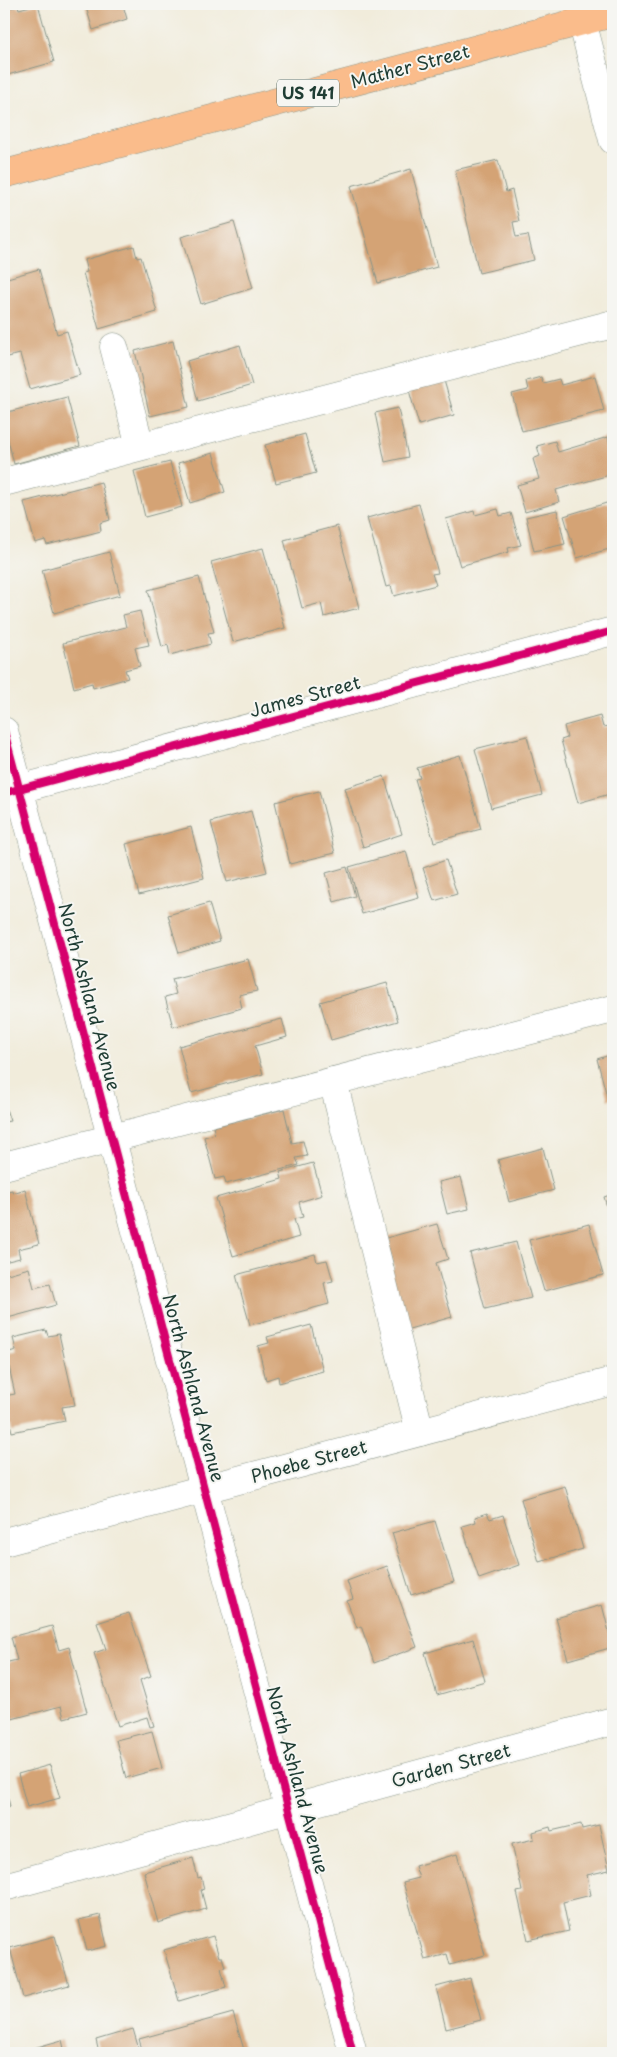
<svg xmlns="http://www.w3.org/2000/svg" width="617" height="2057" viewBox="0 0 617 2057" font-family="'Playpen Sans',sans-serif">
<rect width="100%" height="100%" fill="#f6f6f2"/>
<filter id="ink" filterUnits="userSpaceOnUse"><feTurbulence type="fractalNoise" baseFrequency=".02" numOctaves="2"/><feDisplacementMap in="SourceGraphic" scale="10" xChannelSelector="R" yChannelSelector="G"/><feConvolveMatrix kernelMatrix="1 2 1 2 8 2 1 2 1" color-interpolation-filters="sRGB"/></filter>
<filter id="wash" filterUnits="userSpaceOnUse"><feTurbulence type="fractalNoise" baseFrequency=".0096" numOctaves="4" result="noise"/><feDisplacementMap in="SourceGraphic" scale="20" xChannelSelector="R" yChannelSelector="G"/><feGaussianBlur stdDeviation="1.12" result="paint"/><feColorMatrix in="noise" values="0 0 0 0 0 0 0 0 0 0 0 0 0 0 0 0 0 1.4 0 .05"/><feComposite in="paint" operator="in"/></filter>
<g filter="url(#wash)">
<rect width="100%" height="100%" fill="#f1ecdb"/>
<g id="blocks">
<g fill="#d4a375">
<path d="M4,4H7L9,8L18,6L19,9L38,4L54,62L4,76Z"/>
<path d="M85,4H127L123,5L127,19L93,30Z"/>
<path d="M498,160L506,192L512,190L519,221L513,222L516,237L528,235L534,260L479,273L455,170Z"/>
<path d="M411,169L437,267L378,283L351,186Z"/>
<path d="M234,222L253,288L201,304L181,237Z"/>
<path d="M134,246L137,258L141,257L157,312L99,329L83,273L87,272L84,260Z"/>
<path d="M39,269L57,334L67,331L80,375L30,389L20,354L4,358V279Z"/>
<path d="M173,341L189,407L150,416L135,351Z"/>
<path d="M240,345L252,385L198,401L187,361Z"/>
<path d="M595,376L604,411L522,431L512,394L528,390L526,381L541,377L543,383L559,379L561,385Z"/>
<path d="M443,377L454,415L419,425L408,387Z"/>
<path d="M67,397L80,446L14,464L4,424V413Z"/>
<path d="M398,408L408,457L385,462L375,413Z"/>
<path d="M305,434L316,473L276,483L265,445Z"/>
<path d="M608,437L613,458V474L556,490L559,502L525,512L517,485L539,479L533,459L540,456L537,446L555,441L558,452Z"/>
<path d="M213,453L225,492L190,503L178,463Z"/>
<path d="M170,462L182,507L145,517L134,471Z"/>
<path d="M101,482L110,520L100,523L101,531L47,545L45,540L35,543L24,502Z"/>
<path d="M613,501V548L577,558L564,516Z"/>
<path d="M419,504L438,573L432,574L436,585L394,596L391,586L386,587L367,518Z"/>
<path d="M498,509L500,516L511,513L521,545L508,548L509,552L460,566L446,519L474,511L475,515Z"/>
<path d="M557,510L565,544L534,551L526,517Z"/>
<path d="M337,526L359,608L324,617L321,603L302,608L284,540Z"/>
<path d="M263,548L285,628L233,642L211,562Z"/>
<path d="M109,552L120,595L54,613L42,570Z"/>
<path d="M199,577L214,632L208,633L211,644L170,655L168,645L162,647L148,590Z"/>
<path d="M140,611L149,645L135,648L140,666L125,670L128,678L93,688L92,683L74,688L63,643L126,627L123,615Z"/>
<path d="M600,716L603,727L609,726L613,742V793L578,803L561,740L567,738L564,726Z"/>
<path d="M527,736L542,795L491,808L475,749Z"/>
<path d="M460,755L481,829L434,842L415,779L420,778L417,768Z"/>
<path d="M384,776L402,834L363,847L345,788Z"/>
<path d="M319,791L335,853L290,864L275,802Z"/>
<path d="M251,811L267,872L227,882L211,822Z"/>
<path d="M191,827L204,878L139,895L126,844Z"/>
<path d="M406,851L419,898L362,914L349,867Z"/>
<path d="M446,860L457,894L434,901L423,868Z"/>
<path d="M347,867L355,896L334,902L326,873Z"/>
<path d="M209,903L220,941L179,953L168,915Z"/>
<path d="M248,959L257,991L239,995L242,1008L173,1027L165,997L176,994L172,979Z"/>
<path d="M387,983L398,1021L331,1040L320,1002Z"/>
<path d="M282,1019L287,1037L255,1046L263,1074L191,1093L179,1046Z"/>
<path d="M613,1054V1098L608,1100L597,1059Z"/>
<path d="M4,1106H5L10,1121L4,1122Z"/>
<path d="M284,1109L292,1143L303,1141L307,1156L296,1158L299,1165L226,1184L224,1177L215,1179L204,1137L215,1134L213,1127Z"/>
<path d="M543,1148L554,1190L509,1202L498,1160Z"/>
<path d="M313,1163L322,1195L299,1202L303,1217L294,1219L299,1237L233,1256L216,1198L282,1179L280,1172Z"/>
<path d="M461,1177L469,1209L447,1214L439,1182Z"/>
<path d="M25,1189L39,1244L18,1249L20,1258L4,1262V1192L12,1190L13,1193Z"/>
<path d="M613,1194V1226L604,1197Z"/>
<path d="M437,1224L448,1259L436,1263L452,1317L402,1331L385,1271L394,1268L386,1238Z"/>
<path d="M589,1224L603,1275L544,1291L529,1240Z"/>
<path d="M516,1242L531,1298L485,1309L470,1253Z"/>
<path d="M315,1254L317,1262L327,1260L333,1281L324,1283L329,1304L250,1325L236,1275Z"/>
<path d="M29,1268L34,1288L50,1284L56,1305L4,1319V1275Z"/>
<path d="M311,1325L323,1371L279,1383L278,1376L266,1380L258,1346L269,1343L267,1337Z"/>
<path d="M46,1330L48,1336L59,1334L75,1405L62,1407L65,1421L12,1432L4,1396L15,1394L6,1353L16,1350L13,1338Z"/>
<path d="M565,1486L583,1549L539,1562L521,1499Z"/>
<path d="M487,1513L490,1519L503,1515L519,1565L479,1579L462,1526L476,1522L475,1517Z"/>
<path d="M435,1521L454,1582L411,1595L392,1533Z"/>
<path d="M387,1566L417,1647L374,1663L361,1626L357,1628L347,1601L353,1599L347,1581Z"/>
<path d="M602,1605L613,1647L568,1660L556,1618Z"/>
<path d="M129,1613L151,1676L140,1680L154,1726L150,1727L147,1717L118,1726L94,1653L106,1649L97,1623Z"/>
<path d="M52,1626L59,1650L69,1647L87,1712L64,1718L61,1706L12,1719L4,1689V1663L17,1660L11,1637Z"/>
<path d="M473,1639L485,1681L437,1695L425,1653Z"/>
<path d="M152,1731L162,1768L126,1778L116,1740Z"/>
<path d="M50,1765L60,1798L27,1807L18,1774Z"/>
<path d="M4,1784L10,1806L4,1808Z"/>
<path d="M581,1824L582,1829L599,1825L609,1870L587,1875L591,1895L563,1902L569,1931L528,1940L517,1892L522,1891L512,1844L534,1839L533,1832L550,1827L551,1831Z"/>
<path d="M457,1854L485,1955L450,1965L447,1954L425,1960L403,1882L419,1878L415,1866Z"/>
<path d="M193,1858L198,1878L201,1877L204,1889L201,1890L206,1909L158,1923L144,1872Z"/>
<path d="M100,1915L107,1946L87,1951L79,1920Z"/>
<path d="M55,1936L69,1985L23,1998L10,1948Z"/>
<path d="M213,1936L219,1957H222L225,1967L221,1968L226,1987L179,2001L164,1950Z"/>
<path d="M470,1978L481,2020L446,2029L436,1987Z"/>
<path d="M233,2013L245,2053H143L139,2039Z"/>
<path d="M133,2029L140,2053H99L96,2040Z"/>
<path d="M62,2040L65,2053H16Z"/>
</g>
</g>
</g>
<g filter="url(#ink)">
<use href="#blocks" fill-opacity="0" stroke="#889488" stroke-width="1"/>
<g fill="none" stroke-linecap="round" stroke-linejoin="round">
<defs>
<g id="minor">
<path d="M582,21L613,140"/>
<path d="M114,347L140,446"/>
<path d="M4,482L613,324"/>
<path d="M4,731L353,2053"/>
<path d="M4,793L613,631"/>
<path d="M333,1081L420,1432"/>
<path d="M4,1166L613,1009"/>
<path d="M4,1542L613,1381"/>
<path d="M4,1887L613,1721"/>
</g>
<path id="major" d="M4,174L613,13"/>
</defs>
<use href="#minor" stroke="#889488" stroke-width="29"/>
<use href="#major" stroke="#889488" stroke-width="29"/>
<use href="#minor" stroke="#fff" stroke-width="28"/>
<use href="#major" stroke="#fabc8b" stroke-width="28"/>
<defs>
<g id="cycleway">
<path d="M4,731L353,2053"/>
<path d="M4,793L613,631"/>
</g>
</defs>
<use href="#cycleway" stroke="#f6f6f2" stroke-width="11"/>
<use href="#cycleway" stroke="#d6006c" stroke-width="8"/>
</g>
</g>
<g text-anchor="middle" stroke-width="4" stroke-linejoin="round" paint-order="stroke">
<rect fill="#f6f6f2" stroke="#60746d" stroke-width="1" x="277" y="79.5" width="62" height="27" rx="4"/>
<g font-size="16" font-weight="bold" fill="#1f3d34">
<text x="308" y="99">US 141</text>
</g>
<g font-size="18" fill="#1f3d34" stroke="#f6f6f2">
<text transform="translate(410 67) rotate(-15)" y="6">Mather Street</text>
<text transform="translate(305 697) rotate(-15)" y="6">James Street</text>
<text transform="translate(89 997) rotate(75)" y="6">North Ashland Avenue</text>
<text transform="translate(193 1388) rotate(75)" y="6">North Ashland Avenue</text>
<text transform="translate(309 1462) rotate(-15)" y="6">Phoebe Street</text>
<text transform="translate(451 1766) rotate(-15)" y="6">Garden Street</text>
<text transform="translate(297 1780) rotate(75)" y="6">North Ashland Avenue</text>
</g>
</g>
<rect width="617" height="2057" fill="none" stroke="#f6f6f2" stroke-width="20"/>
</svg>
